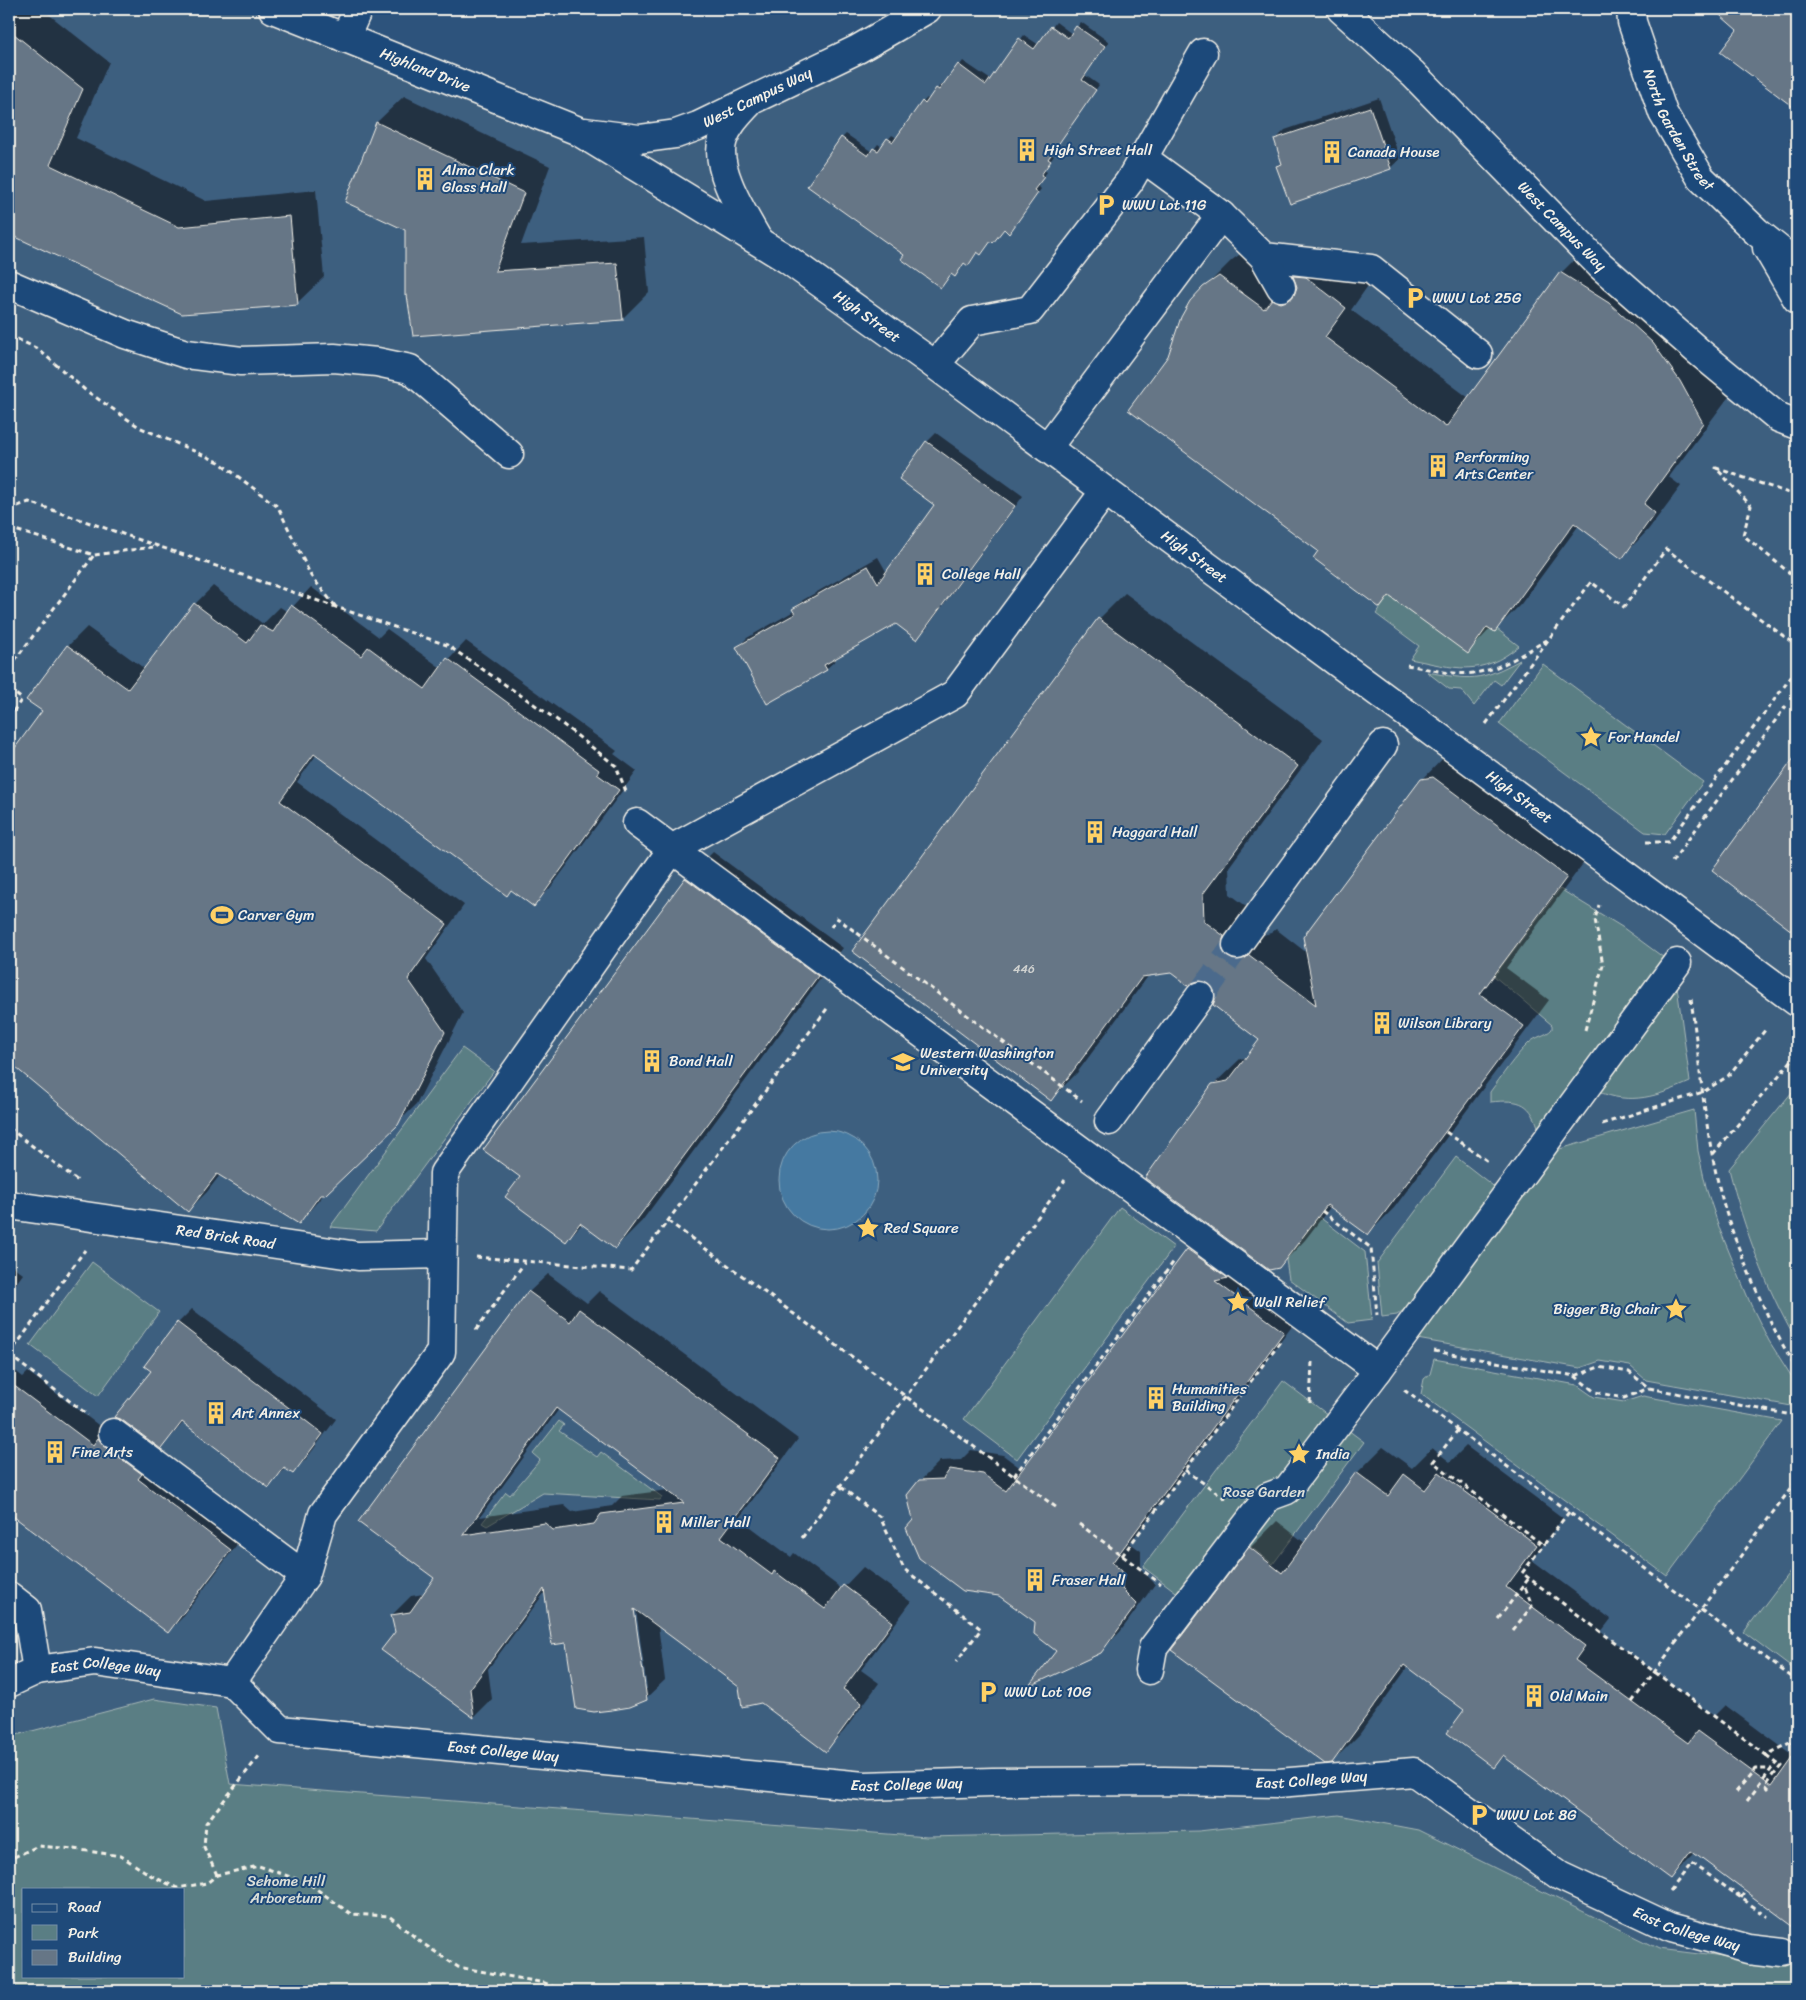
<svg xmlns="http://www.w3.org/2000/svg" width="1806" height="2000" viewBox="0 0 1806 2000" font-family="Sriracha,sans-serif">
<rect width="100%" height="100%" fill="#2d537c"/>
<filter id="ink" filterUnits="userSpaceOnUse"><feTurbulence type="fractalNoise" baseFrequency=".02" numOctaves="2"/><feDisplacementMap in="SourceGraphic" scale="10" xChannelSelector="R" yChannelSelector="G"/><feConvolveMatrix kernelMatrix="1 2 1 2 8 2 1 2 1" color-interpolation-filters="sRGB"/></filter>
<g filter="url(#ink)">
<path fill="#3e5e7f" d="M9,9H274L639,139L927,9H1341L1600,265L1797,425V1964L1787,1965L1659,1949L1418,1830L1339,1815L1199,1831L927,1837L229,1784L216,1708L154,1699L9,1737Z"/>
<g fill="#5a7e84" stroke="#a7b8b6" fill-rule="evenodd">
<path d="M1389,596L1468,653L1487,627L1495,632L1497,629L1519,646C1480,678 1455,668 1410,659L1419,646L1376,614Z"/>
<path d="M1520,660L1501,685L1494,680L1474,706L1461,690L1449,689L1427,672C1471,680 1479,682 1520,660Z"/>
<path d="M1543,664L1703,782L1665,834L1645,832L1499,724Z"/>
<path d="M1560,889L1622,927L1667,960L1540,1133C1531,1102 1521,1099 1490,1102V1092C1502,1076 1514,1057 1529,1043C1536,1036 1546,1036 1552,1029V1025L1494,976Z"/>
<path d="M1676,979L1690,1082C1658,1096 1631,1106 1597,1091Z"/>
<path d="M462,1048L494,1071L376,1231L330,1227Z"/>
<path d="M1797,1086V1342C1766,1288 1744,1229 1729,1169Z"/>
<path d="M1694,1110L1698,1151L1707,1191L1720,1230L1751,1305L1769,1341L1797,1385V1407L1646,1380L1630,1366L1600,1361L1580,1368L1417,1339L1553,1151Z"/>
<path d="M1456,1157L1497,1189L1411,1304L1397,1315L1382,1317L1377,1263Z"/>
<path d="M1120,1207L1174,1247L1017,1459L964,1419Z"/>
<path d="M1318,1216L1365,1252L1372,1320L1348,1323L1289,1279L1286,1260Z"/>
<path d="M92,1262L159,1312L98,1396L30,1345Z"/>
<path d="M1434,1359L1577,1385L1594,1397L1624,1402L1643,1396L1782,1421L1667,1576L1421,1394L1424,1379L1430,1374Z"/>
<path d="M1283,1381L1364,1442L1273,1564L1243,1541L1196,1607L1143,1567Z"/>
<path d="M559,1421L564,1425L559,1431L597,1457L601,1452L662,1497L660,1500L543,1493L487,1526L482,1523L506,1492L510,1495L540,1460L533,1454Z"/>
<path d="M1797,1562V1672L1744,1632Z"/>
<path d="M154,1699L216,1708L230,1784L927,1837L1199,1831L1339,1815L1418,1830L1659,1949L1787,1965L1797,1964V1991H9V1737ZM24,1889H184V1976H24Z"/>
</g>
<circle fill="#4479a1" stroke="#8aa9bd" cx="828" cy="1180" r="49"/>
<g fill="#0007" fill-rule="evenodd">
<path d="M9,9H42L109,62L76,138L206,201L316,190L324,277L297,303L183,313L9,233Z"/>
<path d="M1715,9H1797V108L1736,64L1738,30Z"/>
<path d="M1056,22L1072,34L1081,22L1109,42L1085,75L1099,85L1051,154L1054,156L1044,170L1047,172L1037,185L1041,189L1013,228H1004L978,251L972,260L965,262L955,275L952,273L941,286L906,254L842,138L846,134L872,152L878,144L882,147L892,135L897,138L923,102L927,98L930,100L941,84L944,86L963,61L991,80L1024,35L1039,45Z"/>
<path d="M404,96L550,166L521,245L644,237L649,292L622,319L414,335L406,230L347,202L377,122Z"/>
<path d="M1379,98L1400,159L1390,168L1278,166L1283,161L1275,140L1285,130Z"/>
<path d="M1797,130V147L1789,141Z"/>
<path d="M1588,246L1636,277L1680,316L1707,355L1730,395L1669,477L1681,486L1648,530L1622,557L1579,525L1521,604L1495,630L1491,628L1468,652L1391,595L1380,606L1320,551L1169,356L1191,301L1232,260L1246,250L1290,282L1321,250L1372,280L1351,310L1469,398L1561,273Z"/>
<path d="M936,433L1023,496L926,629L917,638L896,623L834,657L836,660L826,669L738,647L747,638L794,611V609L803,600L878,557L887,573L936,505L927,442Z"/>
<path d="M213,586L263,624L280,607L288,612L311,587L379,637L387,629L441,668L466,641L617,751L614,754L637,771L552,886L534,905L512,889L507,894L317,754L297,782L464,905L426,959L463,1013L416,1105L325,1193L299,1223L220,1175L207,1192L188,1211L9,1060V758L44,710L68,646L87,627L145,669L195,604Z"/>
<path d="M1125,593L1323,739L1229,867L1230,894L1250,909L1254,932L1263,935L1271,933L1276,929L1307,953L1422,780L1448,753L1593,850L1506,968L1549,1000L1394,1208L1368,1234L1331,1206L1305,1240L1279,1267L1213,1085L1240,1059L1248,1057L1261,1039L1217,998L1216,990L1210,982L1171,972L1149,975L1077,1073L1051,1099L1099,619Z"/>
<path d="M1797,756V933L1713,870Z"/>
<path d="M713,852L843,948L642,1221L615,1248L582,1224L566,1241L521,1177L485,1150L686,879Z"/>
<path d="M1208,1230L1302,1313L1130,1543L1141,1551V1569L1155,1584L1120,1632L1100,1652L1058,1651L1036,1622L914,1520L920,1481L940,1461L961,1460L971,1450L1003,1455L1023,1470L1188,1249Z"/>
<path d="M9,1263L23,1274L9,1293Z"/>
<path d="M548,1274L587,1303L599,1291L798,1439L739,1518L791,1557L794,1553L842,1589L863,1567L911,1602L861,1670L879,1683L844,1731L826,1750L658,1625L665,1680L646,1698L545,1592L488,1669L492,1699L474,1717L396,1633L392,1615L411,1596L424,1594L436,1578L529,1292ZM559,1409L668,1490L622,1496L612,1506L572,1512L564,1505L480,1517ZM632,1603H635L647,1689H644Z"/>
<path d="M192,1309L336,1419L307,1458L293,1472L286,1468L269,1486L184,1422L161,1448L152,1371L145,1365L178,1323Z"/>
<path d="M9,1366L23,1377L28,1372L244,1535L182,1618L168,1632L9,1512Z"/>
<path d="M1466,1446L1563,1518L1532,1560L1611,1619L1601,1632L1714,1716L1725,1705L1795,1757L1797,1753V1929L1695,1853L1670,1878L1505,1756L1494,1766L1466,1710L1408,1667L1359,1735L1332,1762L1250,1548L1277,1521L1305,1543L1357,1473L1383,1447L1412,1468L1432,1448L1450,1462Z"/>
</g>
<g fill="#667686" stroke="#f4f1e8" fill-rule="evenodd">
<path d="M1713,9H1797V110L1720,52L1737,30Z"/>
<path d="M1051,26L1068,38L1076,26L1105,46L1082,80L1096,90L1048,159L1051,161L1041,175L1044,177L1034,190L1038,193L1009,234L1004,229L993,243L991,241L981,255L977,252L968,266L964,263L955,277L951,274L941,288L901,259L904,255L807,186L841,137L868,156L873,148L878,151L887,138L893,142L922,101L925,104L936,88L939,90L958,64L986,85L1019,38L1034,49Z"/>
<path d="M9,30L83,89L50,165L179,227L290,216L298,305L182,314L9,234Z"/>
<path d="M1370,107L1391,169L1290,204L1276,166L1282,164L1274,139Z"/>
<path d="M376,122L524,193L495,271L617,263L623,320L413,336L407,295L405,296V230L345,202Z"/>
<path d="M1560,272L1609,303L1653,343L1680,381L1703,423L1644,504L1655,513L1622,559L1574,523L1495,632L1487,627L1468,654L1389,596L1380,608L1313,558L1318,551L1128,410L1168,356L1181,317L1190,301L1203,287L1219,276L1264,309L1272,299L1281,303L1289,300L1294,295L1297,287L1293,276L1306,277L1346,308L1325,337L1446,427Z"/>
<path d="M926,441L1015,506L917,640L896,624L824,665L827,670L767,704L736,647L795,614L792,609L868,566L878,583L934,505L899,479Z"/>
<path d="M194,603L247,643L260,625L273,632L291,605L361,656L368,647L425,689L447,658L599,770L597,774L619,790L534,907L511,890L507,896L314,754L280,801L447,924L408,979L445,1032L398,1125L325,1195H320L299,1224L217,1174L188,1212L9,1062V756L42,711L26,700L67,645L128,689Z"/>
<path d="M1098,618L1298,766L1203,894L1204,921L1224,936L1222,943L1223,951L1228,958L1236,961L1244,959L1249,955L1316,1005L1303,937L1421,779L1433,777L1567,877L1480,994L1524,1026L1368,1235L1327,1205L1279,1268L1269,1270L1145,1178L1212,1084L1228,1081L1259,1040L1213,1005L1216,997L1214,990L1210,984L1201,980L1194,982L1188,986L1171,973L1142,977L1051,1101L852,951Z"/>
<path d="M1797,754V935L1712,870Z"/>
<path d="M685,878L818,976L615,1249L580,1223L566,1242L505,1197L520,1177L483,1150Z"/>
<path d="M1187,1249L1228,1278L1215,1281L1284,1332L1112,1563L1122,1571V1589L1137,1604L1101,1653L1028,1687L1056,1651L1034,1634L1035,1622L999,1596L963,1591L919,1558L906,1528L913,1520L907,1495L919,1480L943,1479L950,1469L983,1474L1006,1491Z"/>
<path d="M528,1291L570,1322L579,1309L780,1458L721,1537L772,1575L774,1571L825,1609L843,1585L893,1622L843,1689L862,1703L826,1752L761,1703L742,1707L739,1687L634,1609L647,1700L630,1707L612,1710L594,1712L576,1709L566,1643L552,1645L544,1589L470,1689L474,1718L381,1650L395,1632L391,1615L410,1612L434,1578L358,1522ZM556,1408L684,1503L601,1514L594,1524L553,1530L545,1523L463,1535Z"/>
<path d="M177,1322L323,1434L293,1474L284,1468L269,1488L182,1422L161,1449L122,1420L114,1417L151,1371L144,1366Z"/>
<path d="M9,1382L93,1445L98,1438L104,1446L142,1474L138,1479L231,1550L168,1633L9,1513Z"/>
<path d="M1356,1472L1388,1496L1404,1474L1425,1490L1439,1472L1537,1545L1506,1587L1585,1646L1575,1660L1688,1743L1697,1731L1772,1786L1797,1751V1930L1691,1851L1670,1879L1503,1756L1494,1768L1447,1733L1464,1710L1404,1665L1332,1763L1325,1764L1171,1650L1249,1547L1282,1573Z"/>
</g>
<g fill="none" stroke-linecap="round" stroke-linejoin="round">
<path stroke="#4b6b8c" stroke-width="28" stroke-dasharray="28 14" stroke-linecap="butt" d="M1200,996L1237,945"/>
<defs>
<g id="minor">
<path id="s1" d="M273,9L576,130L787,259L935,365L1797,1002"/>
<path id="s2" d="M1341,9L1413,74L1600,265L1699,352L1779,418L1797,425"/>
<path id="s3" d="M1631,9L1632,22L1663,113L1701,178L1757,232L1797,264"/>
<path d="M345,38L358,9"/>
<path d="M748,104C738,115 728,125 723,139C713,168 744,215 758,240"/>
<path id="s4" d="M585,132L639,139L676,134L698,126L858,49L927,9"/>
<path d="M1221,215L1264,257L1371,269L1478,354"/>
<path d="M1767,248L1797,299"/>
<path d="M1264,257L1281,287"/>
<path d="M9,284L125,334L186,354L241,361L334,358L377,362L410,369L509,454"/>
<path d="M935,365L972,321L1030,310L1129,182L1203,53"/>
<path d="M1047,448L1221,215L1143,158"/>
<path d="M637,823L1378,1370"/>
<path d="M1237,945L1383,745"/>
<path d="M1109,1121L1200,996"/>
<path id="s5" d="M9,1205L358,1256L442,1254"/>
<path d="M113,1433L305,1576"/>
<path d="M9,1596L27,1610L37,1670"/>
<path d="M1149,1670L1153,1648L1268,1497L1287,1490L1378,1370L1677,963"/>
<path d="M232,1682L305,1576L323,1514L441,1352L444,1173L673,848L955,694L1105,491"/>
<path id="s6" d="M9,1683L37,1670L95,1662L232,1682L280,1730L864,1786L992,1782L1164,1781L1278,1783L1414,1772L1560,1876L1669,1927L1749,1949L1783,1953"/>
</g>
</defs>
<use href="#minor" stroke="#f4f1e8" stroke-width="31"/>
<g stroke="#f4f1e8" stroke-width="3" stroke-dasharray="5 4" stroke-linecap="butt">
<path d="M9,335L38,349L85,390L139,427L219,462L278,507L311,576L336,607"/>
<path d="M1797,496L1716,468L1751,506L1743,535L1797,579"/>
<path d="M9,509L29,502L447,645L557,720L616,766L627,794"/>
<path d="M9,528L94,555L153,547"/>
<path d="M1407,665C1431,669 1460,678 1484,671C1506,666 1527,651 1547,640"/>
<path d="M9,668L94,555"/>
<path d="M9,689L22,699L9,717"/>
<path d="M1486,724L1591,582L1624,607L1666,549L1797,646"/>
<path d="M1646,842H1669L1797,669"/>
<path d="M1672,862L1786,706"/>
<path d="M831,927L837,918L1082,1101"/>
<path d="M1691,999C1700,1066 1705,1136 1723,1202C1731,1231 1743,1259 1755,1287C1767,1315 1780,1343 1797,1368"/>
<path d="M1585,1030L1603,965L1595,919L1599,905"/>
<path d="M1602,1124L1703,1092L1728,1076L1766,1029"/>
<path d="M9,1128L78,1181"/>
<path d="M1446,1132L1489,1162"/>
<path d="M1713,1154L1797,1054"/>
<path d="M1322,1211L1371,1248L1377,1315"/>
<path d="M668,1221L1057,1508"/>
<path d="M476,1257L631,1270L829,1006"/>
<path d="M476,1330L525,1262"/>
<path d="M1434,1351L1575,1376L1599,1367L1629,1372L1649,1388L1797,1416"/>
<path d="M9,1355L85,1250"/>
<path d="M9,1355L88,1415"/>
<path d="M1575,1376L1595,1392L1624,1398L1649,1388"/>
<path d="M1404,1390L1797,1681"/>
<path d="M1310,1403L1312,1362"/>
<path d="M1458,1430L1433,1462L1543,1545"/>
<path d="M1185,1470L1226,1499"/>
<path d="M1014,1476L1175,1260"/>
<path d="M841,1487L880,1517L904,1569L981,1629L956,1662"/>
<path d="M1569,1512L1522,1573L1766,1755L1797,1740"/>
<path d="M1079,1524L1161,1584"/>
<path d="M802,1538L1065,1180"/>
<path d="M1122,1556L1282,1339"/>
<path d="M1498,1619L1529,1578"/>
<path d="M1513,1630L1532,1606L1524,1584"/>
<path d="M1632,1702L1797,1480"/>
<path d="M1766,1755L1781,1766L1765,1786L1769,1790"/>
<path d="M1736,1792L1755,1769H1772"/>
<path d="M1747,1801L1776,1763"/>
<path d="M9,1864L12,1858L38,1846L74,1849L121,1856L152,1876L177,1888L207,1883L217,1875L259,1866L308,1883L351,1914L389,1916L422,1943L458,1967L545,1983L563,1991"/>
<path d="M217,1875L204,1847L206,1823L260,1755"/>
<path d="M1670,1891L1692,1863L1768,1917"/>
<path d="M1741,1898L1745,1891"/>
</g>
<use href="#minor" stroke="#1f4a7a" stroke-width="28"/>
</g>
</g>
<defs>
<symbol id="building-bare" viewBox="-9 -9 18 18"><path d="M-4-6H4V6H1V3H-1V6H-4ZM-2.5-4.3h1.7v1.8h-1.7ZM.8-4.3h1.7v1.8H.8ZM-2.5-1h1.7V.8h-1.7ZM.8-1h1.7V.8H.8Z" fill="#ffd166" stroke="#1f4a7a" stroke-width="2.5" paint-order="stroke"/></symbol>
<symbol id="parking-bare" viewBox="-9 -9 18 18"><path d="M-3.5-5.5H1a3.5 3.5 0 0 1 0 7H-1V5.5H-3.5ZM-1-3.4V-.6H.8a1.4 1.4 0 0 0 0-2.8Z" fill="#ffd166" stroke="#1f4a7a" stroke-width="2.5" paint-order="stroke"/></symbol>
<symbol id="sight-bare" viewBox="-9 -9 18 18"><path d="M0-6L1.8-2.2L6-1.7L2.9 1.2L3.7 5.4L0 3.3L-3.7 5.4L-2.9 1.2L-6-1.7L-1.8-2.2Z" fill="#ffd166" stroke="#1f4a7a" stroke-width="2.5" paint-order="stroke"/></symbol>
<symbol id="stadium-bare" viewBox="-9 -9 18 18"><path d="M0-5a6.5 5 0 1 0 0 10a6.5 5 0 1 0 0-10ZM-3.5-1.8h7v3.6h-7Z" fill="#ffd166" stroke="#1f4a7a" stroke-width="2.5" paint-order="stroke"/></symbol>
<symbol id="university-bare" viewBox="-9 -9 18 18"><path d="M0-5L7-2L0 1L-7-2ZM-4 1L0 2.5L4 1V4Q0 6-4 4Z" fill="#ffd166" stroke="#1f4a7a" stroke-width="2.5" paint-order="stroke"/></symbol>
</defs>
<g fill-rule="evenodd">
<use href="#building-bare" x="1011" y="134" width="32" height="32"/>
<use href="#building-bare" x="1316" y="136" width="32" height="32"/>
<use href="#building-bare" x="409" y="163" width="32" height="32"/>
<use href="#parking-bare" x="1090" y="189" width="32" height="32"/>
<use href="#parking-bare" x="1399" y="282" width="32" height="32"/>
<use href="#building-bare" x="1422" y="450" width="32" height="32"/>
<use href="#building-bare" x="909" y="558" width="32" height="32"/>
<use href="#sight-bare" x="1575" y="721" width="32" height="32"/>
<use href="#building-bare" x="1079" y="816" width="32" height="32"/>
<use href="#stadium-bare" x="206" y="899" width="32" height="32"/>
<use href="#building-bare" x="1366" y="1007" width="32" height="32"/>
<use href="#building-bare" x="636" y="1045" width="32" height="32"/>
<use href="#university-bare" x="887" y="1046" width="32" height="32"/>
<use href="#sight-bare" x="852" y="1212" width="32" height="32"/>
<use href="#sight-bare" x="1222" y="1286" width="32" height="32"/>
<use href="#sight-bare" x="1660" y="1293" width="32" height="32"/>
<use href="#building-bare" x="1140" y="1382" width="32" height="32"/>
<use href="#building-bare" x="200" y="1397" width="32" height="32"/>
<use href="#building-bare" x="39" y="1436" width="32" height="32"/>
<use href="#sight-bare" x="1283" y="1438" width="32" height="32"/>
<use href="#building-bare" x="648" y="1506" width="32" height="32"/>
<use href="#building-bare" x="1019" y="1564" width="32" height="32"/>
<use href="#parking-bare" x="972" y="1676" width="32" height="32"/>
<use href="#building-bare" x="1518" y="1680" width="32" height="32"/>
<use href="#parking-bare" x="1463" y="1799" width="32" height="32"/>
</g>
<g text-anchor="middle" stroke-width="4" stroke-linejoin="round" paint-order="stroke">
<g font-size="12" fill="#d0d2d0">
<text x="1024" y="973">446</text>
</g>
<g font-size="15" fill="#f4f1e8" stroke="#1f4a7a">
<text dy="5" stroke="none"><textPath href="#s1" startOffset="164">Highland Drive</textPath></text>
<text dy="5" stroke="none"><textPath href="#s4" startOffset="181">West Campus Way</textPath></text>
<text dy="5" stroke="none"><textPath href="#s3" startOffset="131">North Garden Street</textPath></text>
<text dy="5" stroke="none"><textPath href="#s2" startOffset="310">West Campus Way</textPath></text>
<text dy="5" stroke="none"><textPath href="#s1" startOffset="672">High Street</textPath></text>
<text dy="5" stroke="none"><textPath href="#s1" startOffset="1078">High Street</textPath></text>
<text dy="5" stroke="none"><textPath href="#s1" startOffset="1482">High Street</textPath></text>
<text dy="5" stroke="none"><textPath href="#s5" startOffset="219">Red Brick Road</textPath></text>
<text dy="5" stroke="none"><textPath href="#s6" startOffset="100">East College Way</textPath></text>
<text dy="5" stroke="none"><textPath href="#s6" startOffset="520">East College Way</textPath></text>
<text dy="5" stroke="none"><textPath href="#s6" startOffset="1330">East College Way</textPath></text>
<text dy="5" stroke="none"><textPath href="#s6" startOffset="925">East College Way</textPath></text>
<text dy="5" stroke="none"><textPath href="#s6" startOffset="1750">East College Way</textPath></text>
</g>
<g font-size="15" fill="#f4f1e8" stroke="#1f4a7a" text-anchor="start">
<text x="1044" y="155">High Street Hall</text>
<text x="1348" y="157">Canada House</text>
<text x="442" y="175">Alma Clark<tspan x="442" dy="17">Glass Hall</tspan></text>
<text x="1122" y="210">WWU Lot 11G</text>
<text x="1432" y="303">WWU Lot 25G</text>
<text x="1455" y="462">Performing<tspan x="1455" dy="17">Arts Center</tspan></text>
<text x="942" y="579">College Hall</text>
<text x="1608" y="742">For Handel</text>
<text x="1112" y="837">Haggard Hall</text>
<text x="238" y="920">Carver Gym</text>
<text x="1398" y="1028">Wilson Library</text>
<text x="920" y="1058">Western Washington<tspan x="920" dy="17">University</tspan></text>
<text x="669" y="1066">Bond Hall</text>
<text x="884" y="1233">Red Square</text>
<text x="1254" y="1307">Wall Relief</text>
<text x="1660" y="1314" text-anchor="end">Bigger Big Chair</text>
<text x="1172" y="1394">Humanities<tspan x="1172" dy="17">Building</tspan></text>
<text x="232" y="1418">Art Annex</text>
<text x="72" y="1457">Fine Arts</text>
<text x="1316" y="1459">India</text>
<text x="681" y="1527">Miller Hall</text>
<text x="1052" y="1585">Fraser Hall</text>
<text x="1004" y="1697">WWU Lot 10G</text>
<text x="1550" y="1701">Old Main</text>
<text x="1496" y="1820">WWU Lot 8G</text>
</g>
<g font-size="15" fill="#dde0d9" stroke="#1f4a7a">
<text x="1264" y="1497">Rose Garden</text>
<text x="286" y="1886">Sehome Hill<tspan x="286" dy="17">Arboretum</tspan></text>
</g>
</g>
<rect width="1806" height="2000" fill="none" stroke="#1f4a7a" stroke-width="30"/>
<rect x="15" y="15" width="1776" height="1970" fill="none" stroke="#f4f1e8" stroke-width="2" filter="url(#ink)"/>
<rect x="22" y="1888" width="162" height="90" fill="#1f4a7a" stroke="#748da6"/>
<rect x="32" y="1904" width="25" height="8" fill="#1f4a7a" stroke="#748da6"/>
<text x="68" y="1912" font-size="15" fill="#f4f1e8">Road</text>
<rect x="32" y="1925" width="25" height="15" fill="#5a7e84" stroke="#748da6"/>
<text x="68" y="1938" font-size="15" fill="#f4f1e8">Park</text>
<rect x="32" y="1950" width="25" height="15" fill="#667686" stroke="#748da6"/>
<text x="68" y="1962" font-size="15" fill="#f4f1e8">Building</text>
</svg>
